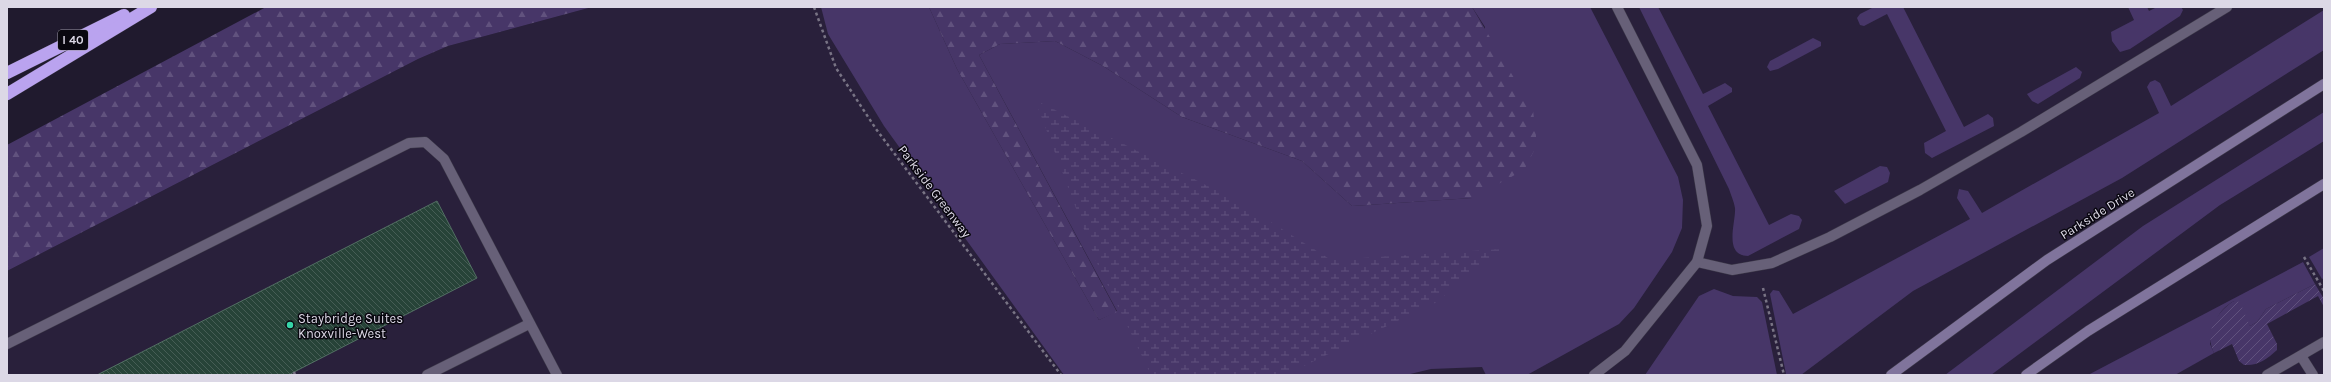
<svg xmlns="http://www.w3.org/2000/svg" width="2331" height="382" viewBox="0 0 2331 382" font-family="Karla,sans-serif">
<defs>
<pattern id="forest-firs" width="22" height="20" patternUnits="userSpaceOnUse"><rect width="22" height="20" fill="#473668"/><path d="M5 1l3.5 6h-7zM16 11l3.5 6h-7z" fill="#61527e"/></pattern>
<pattern id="wetland-marsh" width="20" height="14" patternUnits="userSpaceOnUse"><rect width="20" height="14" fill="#473668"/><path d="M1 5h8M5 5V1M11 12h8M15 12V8" fill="none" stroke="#61527e"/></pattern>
<pattern id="garden-furrows" width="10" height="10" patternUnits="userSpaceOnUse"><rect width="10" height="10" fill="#473668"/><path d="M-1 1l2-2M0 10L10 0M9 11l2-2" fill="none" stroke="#61527e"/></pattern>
<pattern id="building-back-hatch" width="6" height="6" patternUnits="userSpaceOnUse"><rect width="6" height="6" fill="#274338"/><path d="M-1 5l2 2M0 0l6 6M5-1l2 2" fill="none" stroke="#465d55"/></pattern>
</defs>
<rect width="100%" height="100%" fill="#201a2e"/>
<path fill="#29203b" d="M592,7H2324V375H7V271L418,59L448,46Z"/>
<g fill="#473668">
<path d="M821,7H929L957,69L1099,320L1117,311L979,55L1000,44L1055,41L1103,66L1182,117L1302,161L1352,206L1472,198L1485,27L1472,7H1590L1678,177L1683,200L1682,228L1672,252L1634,308L1619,324L1527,375H1486L1482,367L1431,369L1406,375H1064L884,126L828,34Z"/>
<path d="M1639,7H1658L1703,94L1725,83L1732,88V92L1708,106L1769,225L1791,214L1799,216L1802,220L1799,229L1748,256C1723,255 1736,223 1735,208C1734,202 1731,195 1729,189Z"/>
<path d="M1874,7H1903L1964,127L1988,114L1993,118L1994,126L1932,158L1925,153L1924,143L1946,131L1887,14L1864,26L1860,25L1857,18L1860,14Z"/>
<path d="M2128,7H2147L2149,11L2157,7H2181L2183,10L2180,16L2130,49L2120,52L2112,41L2111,32L2134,20Z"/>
<path d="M2324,10V50L2122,178L1913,291L1801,375L1786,374L1770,294L1773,290L1779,291L1793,314L1970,219L1957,198L1959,189L1968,191L1982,213L2159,113L2147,87L2150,82L2155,80L2160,83L2171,106Z"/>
<path d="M1813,38L1821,42V46L1778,69L1770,71L1767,67L1770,61Z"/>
<path d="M2076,67L2082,72L2080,78L2038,104L2032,101L2027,94Z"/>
<path d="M2324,112V141L2220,205L1991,375H1945L2143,226Z"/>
<path d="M1880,166L1887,167L1890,173L1888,182L1845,204L1834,191Z"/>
<path d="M2324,248V278L2322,279L2309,257Z"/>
<path d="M2303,262L2315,284L2266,309L2257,322L2250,326L2234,301C2215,312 2215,324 2210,344L2214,353L2175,375H2088Z"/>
<path d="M1714,289L1733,296L1757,297L1762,302L1777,375H1645L1699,296Z"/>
</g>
<g fill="url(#forest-firs)">
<path d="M266,7H592L448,46L418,59L7,271V145Z"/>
<path d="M929,7H1472L1533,110L1537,145L1524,170L1472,198L1352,206L1302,161L1182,117L1103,66L1055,41L1000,44L979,55L1117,312L1099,320L957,69Z"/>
</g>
<path fill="url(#wetland-marsh)" d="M1035,100L1236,200L1331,260L1503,249L1435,303L1285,375H1151L1096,261Z"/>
<path fill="url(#garden-furrows)" d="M2315,284L2324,299V307L2318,296L2267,324L2277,344V350C2267,359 2258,366 2244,365L2239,361L2232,344L2214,353C2204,333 2216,312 2234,301L2240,302L2250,326L2257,322L2266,309Z"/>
<path fill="url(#building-back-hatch)" stroke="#526f63" d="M437,201L477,278L294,372L289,375H97Z"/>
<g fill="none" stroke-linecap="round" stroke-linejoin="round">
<defs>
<g id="lane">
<path d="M1697,262L1732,270L1772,263L1830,237L1920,190L2021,132L2227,7"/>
<path d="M7,344L409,143L425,142L444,159L557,375"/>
<path d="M2301,356L2313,375"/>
<path d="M427,375L529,324"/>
<path d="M1594,375L1625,351L1697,262L1707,226L1697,165L1617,7"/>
<path d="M2267,375L2324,342"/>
</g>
<g id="secondary">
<path d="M1891,375L2047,260L2324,84"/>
<path d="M2026,375L2088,331L2324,184"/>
</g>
<g id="highway">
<path d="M7,73L124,15"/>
<path d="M7,94L151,7"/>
</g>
</defs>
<use href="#lane" stroke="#3c3848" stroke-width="11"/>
<use href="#secondary" stroke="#3c3848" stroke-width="11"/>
<use href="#highway" stroke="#3c3848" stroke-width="13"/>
<g stroke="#797485" stroke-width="2.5" stroke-dasharray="3 3" stroke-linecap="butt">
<path d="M814,7L836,68L876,129L1061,375"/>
<path d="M2304,257L2324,291"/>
<path d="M1763,288L1784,375"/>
<path d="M294,372L295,375"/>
</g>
<use href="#lane" stroke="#676078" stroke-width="10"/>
<use href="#secondary" stroke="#80749c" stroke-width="10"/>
<use href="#highway" stroke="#baa3ef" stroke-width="12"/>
</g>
<circle fill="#36d4a7" stroke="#09070f" stroke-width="1.5" cx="290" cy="325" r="4"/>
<g text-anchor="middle" stroke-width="3" stroke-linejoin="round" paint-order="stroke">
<rect fill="#09070f" stroke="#9d99a6" stroke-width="1" x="58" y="30" width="30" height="20" rx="3"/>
<g font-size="12" font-weight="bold" fill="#dcd8e6">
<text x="73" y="44">I 40</text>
</g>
<g font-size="13" fill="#dcd8e6" stroke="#09070f">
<text transform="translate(935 191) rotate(53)" y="5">Parkside Greenway</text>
<text transform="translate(2097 213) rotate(-32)" y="5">Parkside Drive</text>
</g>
<g font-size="13" fill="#dcd8e6" stroke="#09070f" text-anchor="start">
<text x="298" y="323">Staybridge Suites<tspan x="298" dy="15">Knoxville-West</tspan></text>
</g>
</g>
<rect width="2331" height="382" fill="none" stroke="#dcd8e6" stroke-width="16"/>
</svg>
